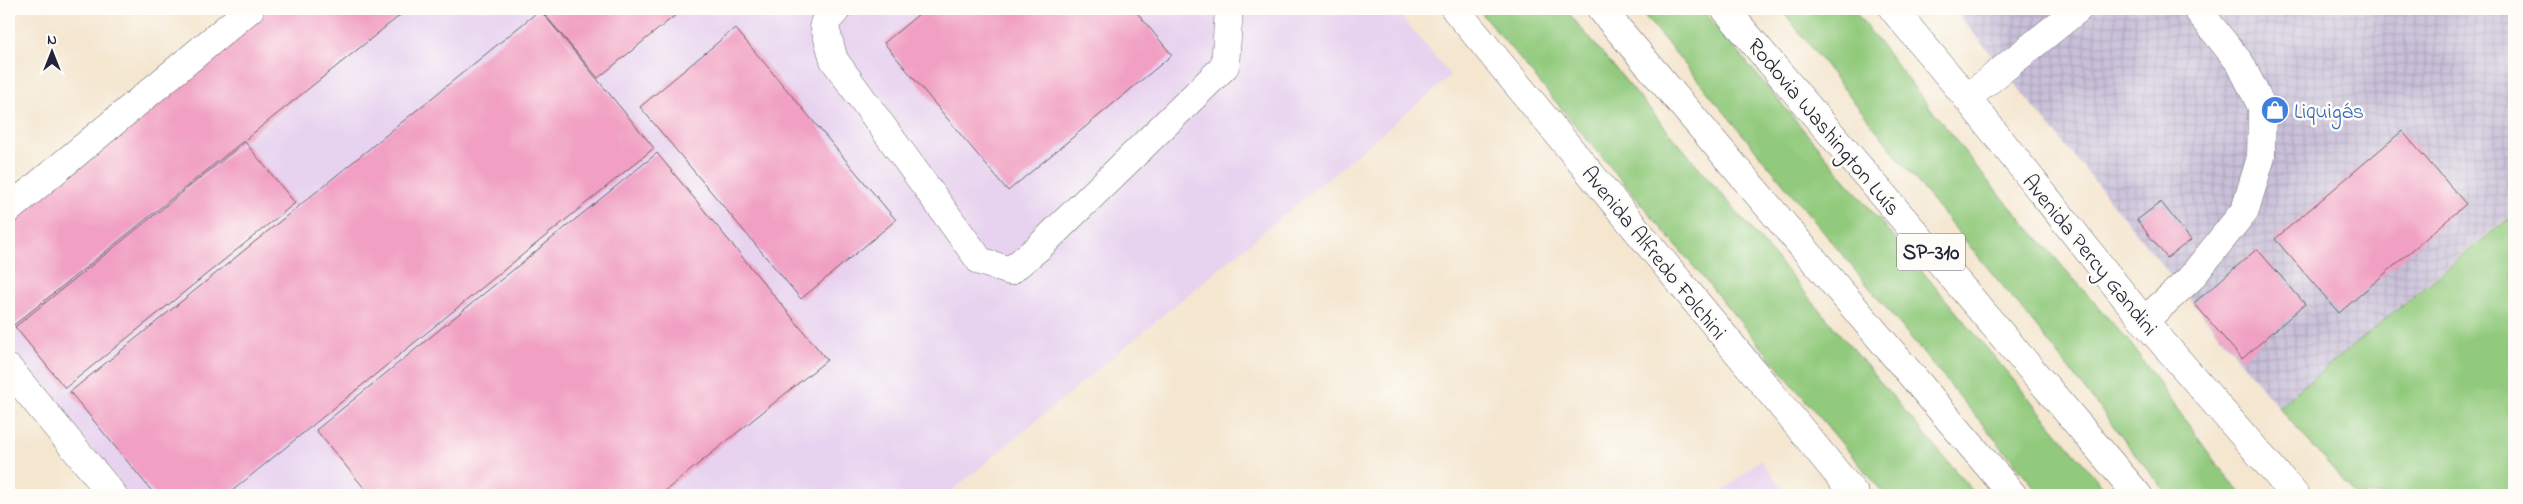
<svg xmlns="http://www.w3.org/2000/svg" width="2523" height="504" viewBox="0 0 2523 504" font-family="'Indie Flower',sans-serif">
<defs>
<pattern id="industrial-grid" width="8" height="8" patternUnits="userSpaceOnUse" patternTransform="scale(1.25)"><rect width="8" height="8" fill="#c8bfd8"/><path d="M0 4h8M4 0v8" fill="none" stroke="#aca4ba"/></pattern>
</defs>
<rect width="100%" height="100%" fill="#fdfcf7"/>
<filter id="ink" filterUnits="userSpaceOnUse"><feTurbulence type="fractalNoise" baseFrequency=".02" numOctaves="2"/><feDisplacementMap in="SourceGraphic" scale="10" xChannelSelector="R" yChannelSelector="G"/><feConvolveMatrix kernelMatrix="1 2 1 2 8 2 1 2 1" color-interpolation-filters="sRGB"/></filter>
<filter id="wash" filterUnits="userSpaceOnUse"><feTurbulence type="fractalNoise" baseFrequency=".0096" numOctaves="4" result="noise"/><feDisplacementMap in="SourceGraphic" scale="20" xChannelSelector="R" yChannelSelector="G"/><feGaussianBlur stdDeviation="1.12" result="paint"/><feColorMatrix in="noise" values="0 0 0 0 0 0 0 0 0 0 0 0 0 0 0 0 0 1.4 0 .05"/><feComposite in="paint" operator="in"/></filter>
<g filter="url(#wash)">
<rect width="100%" height="100%" fill="#f4e6cf"/>
<g fill="#e7d2ef">
<path d="M260,9H1395L1451,76L947,495H131L9,352V219Z"/>
<path d="M1760,460L1788,495H1719Z"/>
</g>
<path fill="url(#industrial-grid)" d="M1954,9H2514V212L2278,407Z"/>
<g fill="#92ca7d" stroke="#5a765c">
<path d="M1478,9H1565L1976,495H1885Z"/>
<path d="M1639,9H1702L2110,495H2041Z"/>
<path d="M1781,9H1853L1986,179L2130,343L2218,466L2243,495H2169L2145,467L2039,330L1926,193Z"/>
<path d="M2514,214V495H2356L2278,407Z"/>
</g>
<g id="blocks">
<g fill="#f1a0c3">
<path d="M266,9H408L14,325L9,319V215Z"/>
<path d="M540,9H683L598,78Z"/>
<path d="M925,9H1134L1172,55L1008,191L884,43Z"/>
<path d="M540,10L654,148L227,495H155L70,392Z"/>
<path d="M735,28L896,220L801,299L640,107Z"/>
<path d="M2402,131L2466,204L2339,313L2275,239Z"/>
<path d="M245,142L295,203L65,388L15,327Z"/>
<path d="M657,153L827,360L660,495H370L316,430Z"/>
<path d="M2161,202L2191,240L2167,258L2137,220Z"/>
<path d="M2257,249L2305,304L2242,359L2194,303Z"/>
</g>
</g>
</g>
<g filter="url(#ink)">
<use href="#blocks" fill-opacity="0" stroke="#6c676f" stroke-width="1"/>
<g fill="none" stroke-linecap="round" stroke-linejoin="round">
<defs>
<g id="minor">
<path d="M837,9L824,24L834,60L980,261L1010,271L1038,248L1225,66L1229,9"/>
<path d="M1967,98L2078,9"/>
<path d="M9,209L250,9"/>
<path d="M2144,321L2190,279L2245,210L2261,157L2262,107L2240,63L2197,9"/>
<path d="M9,369L113,495"/>
</g>
<g id="major">
<path d="M1455,9L1855,495"/>
<path d="M1893,9L1967,98L2144,321L2295,495"/>
</g>
<g id="highway">
<path d="M1601,9L2013,495"/>
<path d="M1725,9L2138,495"/>
</g>
</defs>
<use href="#minor" stroke="#6c676f" stroke-width="29"/>
<use href="#major" stroke="#6c676f" stroke-width="29"/>
<use href="#highway" stroke="#6c676f" stroke-width="29"/>
<use href="#minor" stroke="#fff" stroke-width="28"/>
<use href="#major" stroke="#fff" stroke-width="28"/>
<use href="#highway" stroke="#fff" stroke-width="28"/>
</g>
</g>
<defs>
<symbol id="shop-disc" viewBox="-11 -11 22 22"><circle r="9.5" fill="#3f7fe0" stroke="#fdfcf7"/><path d="M-5-2.5h2.3a2.7 3.5 0 0 1 5.4 0H5L5.5 6h-11ZM-1.5-2.5h3a1.5 2.3 0 0 0-3 0Z" fill="#fff"/></symbol>
</defs>
<g fill-rule="evenodd">
<use href="#shop-disc" x="2259" y="94" width="32" height="32"/>
</g>
<g text-anchor="middle" stroke-width="5" stroke-linejoin="round" paint-order="stroke">
<rect fill="#fdfcf7" stroke="#646373" stroke-width="1" x="1897" y="233.5" width="68" height="37" rx="4"/>
<g font-size="21" font-weight="bold" fill="#22223b">
<text x="1931" y="259">SP-310</text>
</g>
<g font-size="22" fill="#366cbe" stroke="#fdfcf7" text-anchor="start">
<text x="2294" y="118">Liquigás</text>
</g>
<g font-size="22" fill="#22223b" stroke="#fdfcf7">
<text transform="translate(1825 126) rotate(50)" y="8">Rodovia Washington Luís</text>
<text transform="translate(1655 252) rotate(51)" y="8">Avenida Alfredo Folchini</text>
<text transform="translate(2091 254) rotate(51)" y="8">Avenida Percy Gandini</text>
</g>
</g>
<rect width="2523" height="504" fill="none" stroke="#fdfcf7" stroke-width="30"/>
<g transform="translate(52 52)" stroke="#fdfcf7" stroke-width="4" paint-order="stroke">
<path d="M0-4L9 19L0 12L-9 19Z" fill="#22223b"/>
<text y="-8" font-size="14" font-weight="bold" text-anchor="middle" fill="#22223b">N</text>
</g>
</svg>
